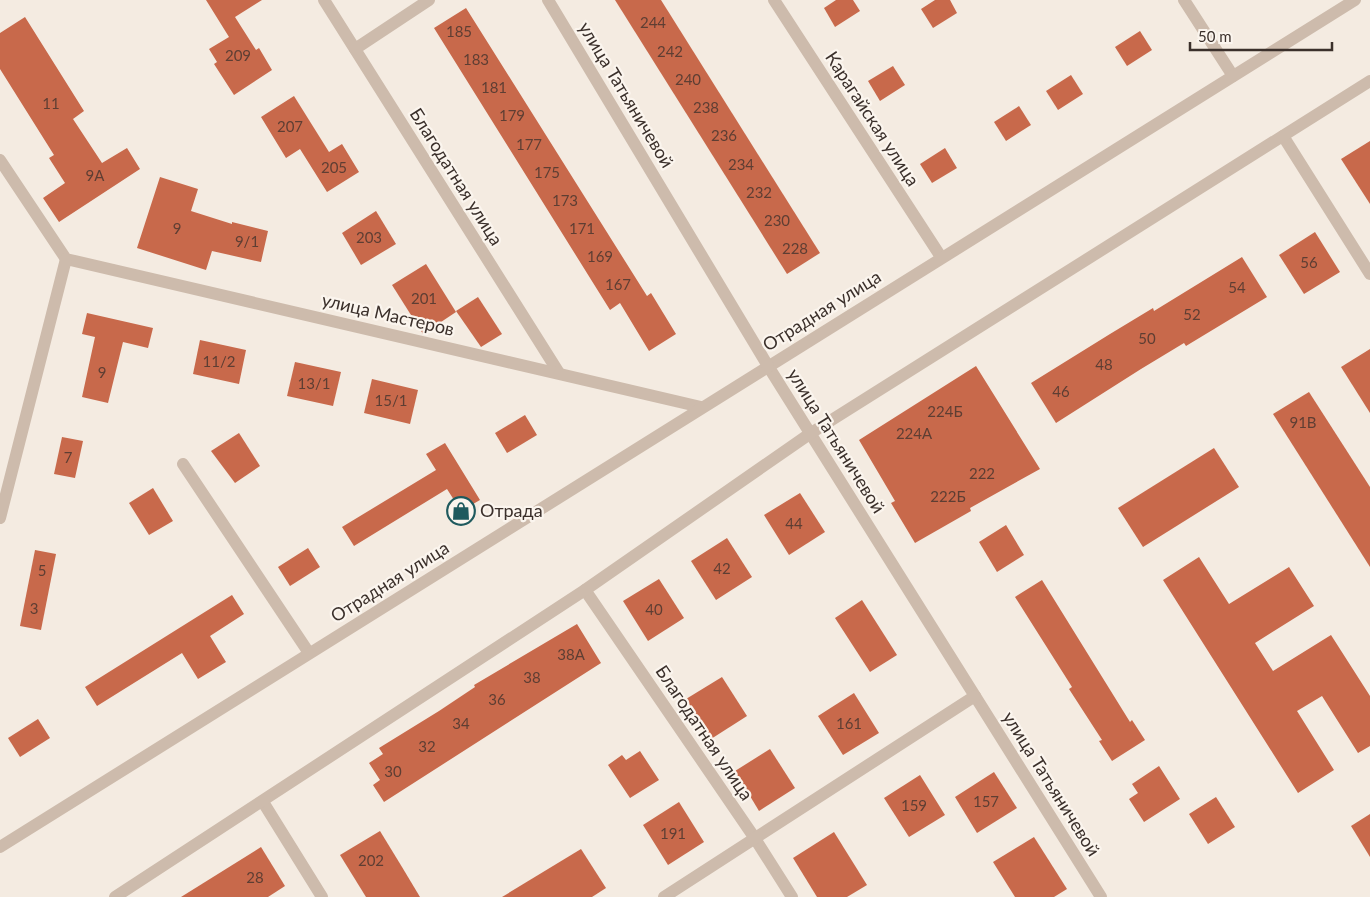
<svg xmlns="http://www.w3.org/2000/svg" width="1370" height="897" viewBox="0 0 1370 897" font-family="Lato,sans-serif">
<rect width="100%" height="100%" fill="#f4ebe1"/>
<g fill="#c8694b">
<path d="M206,0H262L235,17L256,50L259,48L272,70L234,95L214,64L217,62L209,49L229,37Z"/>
<path d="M615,0H661L820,253L787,274Z"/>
<path d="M836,0H853L860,11L835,27L824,8Z"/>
<path d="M935,0H950L957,13L933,28L921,9Z"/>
<path d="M466,8L647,296L651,293L676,334L649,351L620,303L610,310L434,28Z"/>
<path d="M25,17L84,111L73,119L102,163L127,148L140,169L59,222L43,198L65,183L49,158L54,155L0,69V33Z"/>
<path d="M1140,31L1152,50L1127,66L1115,47Z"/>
<path d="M893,66L905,85L880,101L868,81Z"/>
<path d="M1071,75L1083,94L1058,110L1046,91Z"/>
<path d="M294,96L329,152L342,144L359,172L327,192L300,149L286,158L261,117Z"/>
<path d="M1019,106L1031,125L1006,141L994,122Z"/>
<path d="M1370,141V204L1341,159Z"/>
<path d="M945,148L957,168L932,183L920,164Z"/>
<path d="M160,177L198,189L191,211L232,224V222L268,231L261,262L212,251L206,270L137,248Z"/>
<path d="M376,211L396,244L361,265L342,233Z"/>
<path d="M1315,232L1340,272L1304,294L1279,255Z"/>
<path d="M1242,257L1267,297L1186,346L1184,343L1141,369L1056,423L1031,383L1110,334L1153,308L1154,311Z"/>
<path d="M426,264L456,312L423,334L392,285Z"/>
<path d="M478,297L502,334L481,347L456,311Z"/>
<path d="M87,313L153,328L148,348L123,342L108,403L82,397L95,337L82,334Z"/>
<path d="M200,340L246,350L239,384L193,374Z"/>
<path d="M1370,349V413L1341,367Z"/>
<path d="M295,362L341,372L333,406L287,396Z"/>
<path d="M976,366L1040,469L970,508L971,511L915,543L891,503L895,501L859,440Z"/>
<path d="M372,379L418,390L410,424L364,413Z"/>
<path d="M1309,392L1370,487V567L1273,414Z"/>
<path d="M525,415L537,435L507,453L495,433Z"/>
<path d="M239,433L260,466L235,483L211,451Z"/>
<path d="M62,437L83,441L75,478L54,474Z"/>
<path d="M445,443L480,500L461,511L447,489L354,546L342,527L436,470L426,454Z"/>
<path d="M1214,448L1239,487L1143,547L1118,508Z"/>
<path d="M153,488L173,521L149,535L129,503Z"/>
<path d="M800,493L825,532L789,555L764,515Z"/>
<path d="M1006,525L1024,555L997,572L979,542Z"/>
<path d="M727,538L752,577L716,600L691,561Z"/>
<path d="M308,548L320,567L290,586L278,567Z"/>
<path d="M35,550L56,554L41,630L20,626Z"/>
<path d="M1199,557L1229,604L1289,567L1314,606L1255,643L1273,671L1331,635L1370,696V746L1358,753L1322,696L1297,711L1334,770L1298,793L1163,580Z"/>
<path d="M659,579L684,618L648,641L623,601Z"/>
<path d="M1042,580L1130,722L1132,720L1145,740L1112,761L1099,741L1102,740L1069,689L1072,687L1015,597Z"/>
<path d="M232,595L244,614L210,636L226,662L198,679L182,653L97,706L85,687Z"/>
<path d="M862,600L897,655L870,672L835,618Z"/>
<path d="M577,624L601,663L384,802L373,785L380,780L369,763L383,754L379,748L439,711L475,687L474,685Z"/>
<path d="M722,677L747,716L711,739L686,699Z"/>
<path d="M854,693L879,733L843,755L818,716Z"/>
<path d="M38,719L50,738L20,757L8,738Z"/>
<path d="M770,749L795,788L759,811L735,771Z"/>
<path d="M640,751L659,780L630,798L608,765L622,755L626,760Z"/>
<path d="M1159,766L1180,799L1144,822L1129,799L1138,793L1132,784Z"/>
<path d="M994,772L1017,808L977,833L955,797Z"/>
<path d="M920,775L945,815L909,837L884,798Z"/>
<path d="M1216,797L1235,827L1208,844L1189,814Z"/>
<path d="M679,802L704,842L668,865L643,825Z"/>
<path d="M1370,814V857L1351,826Z"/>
<path d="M380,831L402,867L420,897H366L340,855Z"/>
<path d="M834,832L867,885L847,897H817L793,858Z"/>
<path d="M1034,837L1067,889L1054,897H1015L993,862Z"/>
<path d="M261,847L285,886L268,897H181Z"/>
<path d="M581,849L606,888L592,897H502Z"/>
</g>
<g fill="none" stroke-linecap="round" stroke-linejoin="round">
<g stroke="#cdbbac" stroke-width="12">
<path d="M324,0L559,373"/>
<path d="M774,0L941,257"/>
<path d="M1184,0L1233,76"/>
<path d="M355,49L429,0"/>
<path d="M1283,136L1370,274"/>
<path d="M0,160L66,259L701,407"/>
<path d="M768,366L1101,897"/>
<path d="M183,464L309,653"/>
<path d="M0,518L66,259"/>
<path d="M585,590L754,837L792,897"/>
<path d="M263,802L322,897"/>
<path d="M0,847L1355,0"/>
<path d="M115,897L585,590L811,433L1370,81"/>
<path d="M664,897L975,696"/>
</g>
<path stroke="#cdbbac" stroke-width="12" d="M548,0L768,366"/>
</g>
<defs>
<symbol id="shop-ring" viewBox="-11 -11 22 22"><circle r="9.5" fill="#fbf5ee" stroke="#1f5a5e" stroke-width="1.5"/><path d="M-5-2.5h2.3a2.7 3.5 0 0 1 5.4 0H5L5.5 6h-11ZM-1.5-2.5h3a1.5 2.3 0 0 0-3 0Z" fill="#1f5a5e"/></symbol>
</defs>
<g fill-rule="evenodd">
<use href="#shop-ring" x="445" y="495" width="32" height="32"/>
</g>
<g text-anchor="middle" stroke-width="4.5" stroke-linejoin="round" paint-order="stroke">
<g font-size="15" fill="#5e3e33">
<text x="653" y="28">244</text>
<text x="459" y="37">185</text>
<text x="670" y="57">242</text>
<text x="238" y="61">209</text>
<text x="476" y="65">183</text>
<text x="688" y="85">240</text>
<text x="494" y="93">181</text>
<text x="51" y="109">11</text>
<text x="706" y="113">238</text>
<text x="512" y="121">179</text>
<text x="290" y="132">207</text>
<text x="724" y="141">236</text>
<text x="529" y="150">177</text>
<text x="741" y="170">234</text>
<text x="334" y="173">205</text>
<text x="547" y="178">175</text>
<text x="95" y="181">9А</text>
<text x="759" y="198">232</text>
<text x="565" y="206">173</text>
<text x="777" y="226">230</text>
<text x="177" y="234">9</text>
<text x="582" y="234">171</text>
<text x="369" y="243">203</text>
<text x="247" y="247">9/1</text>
<text x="795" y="254">228</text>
<text x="600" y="262">169</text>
<text x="1309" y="268">56</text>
<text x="618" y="290">167</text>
<text x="1237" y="293">54</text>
<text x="424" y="304">201</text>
<text x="1192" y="320">52</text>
<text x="1147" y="344">50</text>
<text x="219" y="367">11/2</text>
<text x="1104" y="370">48</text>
<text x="102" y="378">9</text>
<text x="314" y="389">13/1</text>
<text x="1061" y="397">46</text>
<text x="391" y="406">15/1</text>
<text x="945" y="417">224Б</text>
<text x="1303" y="428">91В</text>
<text x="914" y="439">224А</text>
<text x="68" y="463">7</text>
<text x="982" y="479">222</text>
<text x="948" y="502">222Б</text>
<text x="794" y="529">44</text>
<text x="722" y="574">42</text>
<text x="42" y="576">5</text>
<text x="34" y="614">3</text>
<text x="654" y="615">40</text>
<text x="571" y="660">38А</text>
<text x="532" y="683">38</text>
<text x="497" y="705">36</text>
<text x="461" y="729">34</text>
<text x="849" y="729">161</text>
<text x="427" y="752">32</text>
<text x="393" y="777">30</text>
<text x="986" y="807">157</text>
<text x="914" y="811">159</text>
<text x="673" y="839">191</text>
<text x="371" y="866">202</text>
<text x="255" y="883">28</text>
</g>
<g font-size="18" fill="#3b302b" stroke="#fbf5ee">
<text transform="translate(626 95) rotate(59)" y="6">улица Татьяничевой</text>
<text transform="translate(872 119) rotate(57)" y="6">Карагайская улица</text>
<text transform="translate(456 177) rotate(58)" y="6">Благодатная улица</text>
<text transform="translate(822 311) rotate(-32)" y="6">Отрадная улица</text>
<text transform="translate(388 315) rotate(13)" y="6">улица Мастеров</text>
<text transform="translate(836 441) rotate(58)" y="6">улица Татьяничевой</text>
<text transform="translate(390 582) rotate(-32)" y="6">Отрадная улица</text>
<text transform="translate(704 733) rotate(56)" y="6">Благодатная улица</text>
<text transform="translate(1051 784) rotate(58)" y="6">улица Татьяничевой</text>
</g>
<g font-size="18" fill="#3b302b" stroke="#fbf5ee" text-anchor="start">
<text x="480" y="517">Отрада</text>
</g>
</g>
<path d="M1190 42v8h142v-8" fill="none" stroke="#3b302b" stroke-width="2.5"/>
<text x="1198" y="42" font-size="15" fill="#3b302b" stroke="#fbf5ee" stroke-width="4" paint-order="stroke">50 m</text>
</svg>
